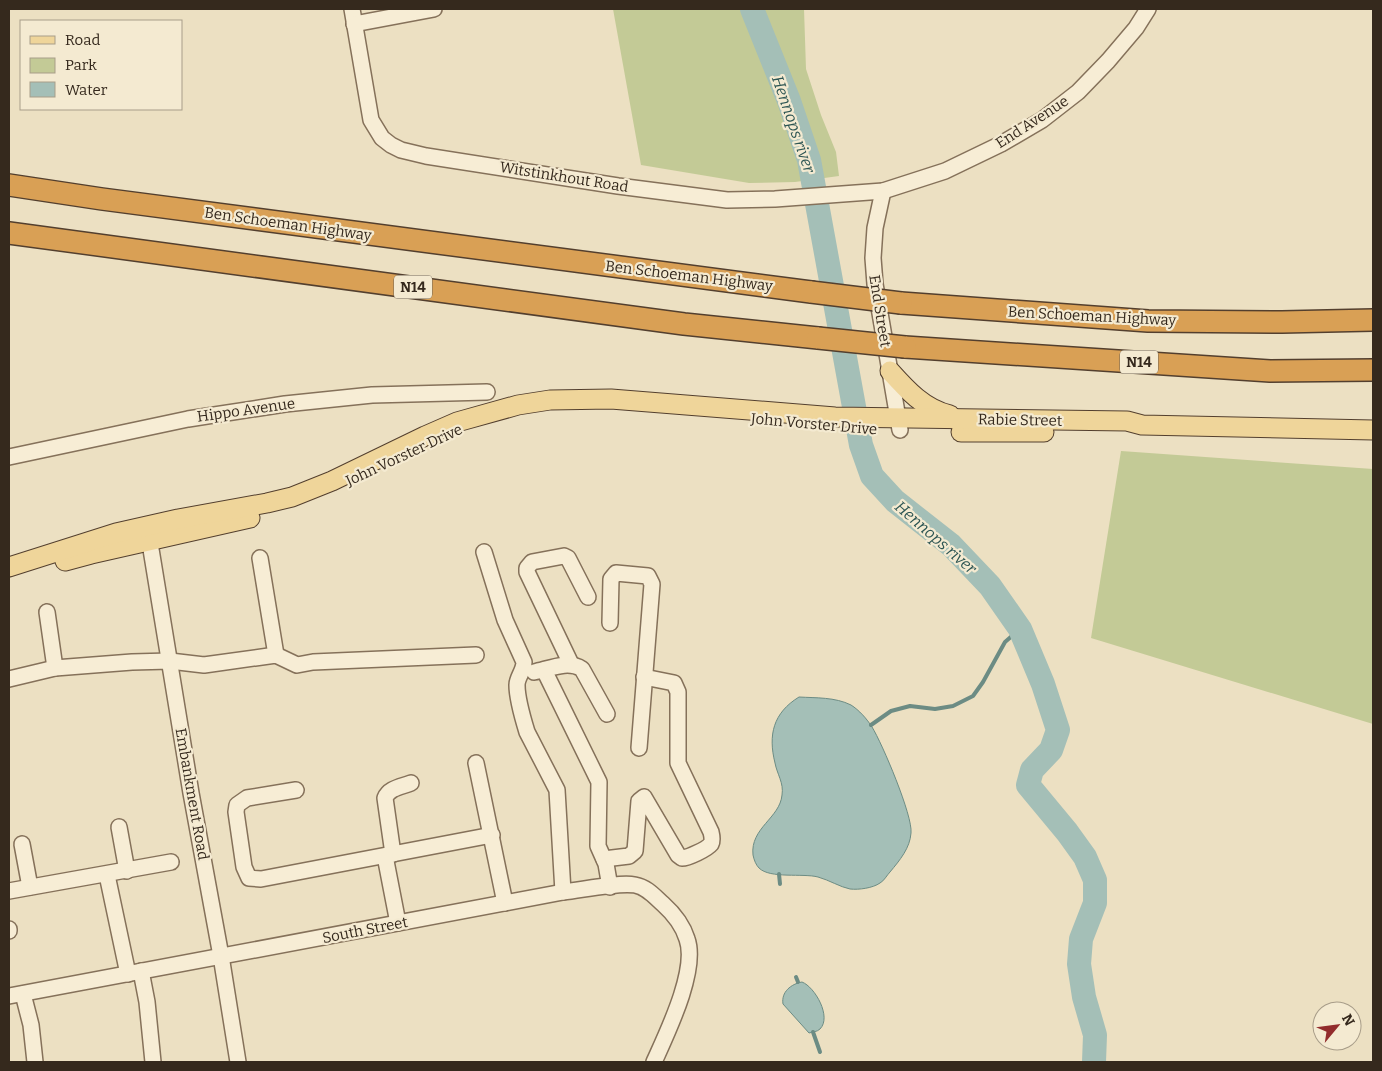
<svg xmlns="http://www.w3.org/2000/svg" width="1382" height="1071" viewBox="0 0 1382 1071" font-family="Bitter,serif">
<rect width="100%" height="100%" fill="#ece0c2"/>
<g fill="#c3ca96">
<path d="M613,9H804L806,69L821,115L836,152L839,176L795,182L749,183L641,165Z"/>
<path d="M1121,451L1373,469V724L1091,638Z"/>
</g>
<g fill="#a4bfb7" stroke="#6c8c84">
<path d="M799,697C816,698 835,697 851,705C859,710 867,719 872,727C882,743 913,816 911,833C910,848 900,860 890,872C887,875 884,881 880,883C873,888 859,890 850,889C840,887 829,880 818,877C803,873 770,879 759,868C756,865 754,860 753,855C750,828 780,818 782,795C784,783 777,774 775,763C768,735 773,713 799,697Z"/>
<path d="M802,982C815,987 832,1017 820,1029C817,1032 812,1032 809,1033L783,1004C781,992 791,984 802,982Z"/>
</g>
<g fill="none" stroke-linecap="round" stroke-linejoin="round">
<g stroke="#6c8c84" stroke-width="4">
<path d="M871,725L891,711L910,706L935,709L953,706L973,696L983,682L1005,642L1020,629"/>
<path d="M779,874L780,884"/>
<path d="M796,977L798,982"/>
<path d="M813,1032L820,1052"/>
</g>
<path stroke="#a4bfb7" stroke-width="24" d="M752,9L789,101L809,160L861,445L872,476L895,501L951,545L990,586L1020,629L1043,684L1058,730L1051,750L1032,770L1028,785L1067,832L1085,857L1095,880V903L1081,939L1079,964L1084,997L1095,1035L1094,1062"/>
<defs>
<g id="minor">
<path d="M352,9L371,120L382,138L391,145L401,150L426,156L618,186L727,200L775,199L883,191L945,171L1001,144L1042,120L1078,92L1108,61L1136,28L1148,9"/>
<path d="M354,24L434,9"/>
<path d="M883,191L875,228L873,258L875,284L900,430"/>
<path d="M9,457L188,419L285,404L372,395L487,392"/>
<path d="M148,531L191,793L221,956L238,1062"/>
<path d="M484,552L505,620L524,662C524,671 517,677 517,685C517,699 523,719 527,732L557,790L563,892"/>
<path d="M260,558L276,655"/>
<path d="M47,612L55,668"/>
<path d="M610,623L611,579L616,573L648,576L652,584L639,748"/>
<path d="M571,664L527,572V568L532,562L564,556L568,558L588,597"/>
<path d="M544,670L599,782L598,846L606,864L610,887"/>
<path d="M534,672C549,669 568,660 582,669L607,714"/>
<path d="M9,679L55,668L132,662L170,661L204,665L276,655L297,665L313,662L476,655"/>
<path d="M476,763L505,903"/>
<path d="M296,790L247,798L237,805L236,812L244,867L249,878L261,879L492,835"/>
<path d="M119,827L127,871"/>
<path d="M22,844L30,887"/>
<path d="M393,854L385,798C389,788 401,787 411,783"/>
<path d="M385,856L398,923"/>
<path d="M604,859L629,856L635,851L639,801L644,797L678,855L682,858C688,858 707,849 711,844C713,840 712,836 711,832L678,763V692L674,683L644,677"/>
<path d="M107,875L128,974"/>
<path d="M9,891L171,862"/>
<path d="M9,929V931"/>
<path d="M141,971L147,1002L153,1062"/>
<path d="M23,994L31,1025L35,1062"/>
<path d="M9,996L563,892C582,890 619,882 635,885C647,887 655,897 663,904C673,913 683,926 687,939C698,970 667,1033 654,1062"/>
</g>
<g id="major">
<path d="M890,371C907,390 924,409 950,415"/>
<path d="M961,432H1044"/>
<path d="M65,561L91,554L250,518"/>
<path d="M9,567L116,533L178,519L267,503L292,497L332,481L425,436L457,422L518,405L550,400L611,399L835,417L1127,421L1142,425L1373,430"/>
</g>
<g id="highway">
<path d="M9,185L102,199L811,292"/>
<path d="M9,233L684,324L818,338"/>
<path d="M901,303L1148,321L1282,322L1373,320"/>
<path d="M905,347L1270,371L1373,370"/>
</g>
</defs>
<use href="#minor" stroke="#85715a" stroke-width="18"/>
<use href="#major" stroke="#533f2e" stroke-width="21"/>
<use href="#highway" stroke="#533f2e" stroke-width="24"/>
<use href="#minor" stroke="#f7edd5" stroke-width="15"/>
<use href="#major" stroke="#efd59a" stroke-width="19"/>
<use href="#highway" stroke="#d9a055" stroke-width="21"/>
<defs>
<g id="highway-bridge">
<path d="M811,292L901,303"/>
<path d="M818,338L905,347"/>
</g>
</defs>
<use href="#highway-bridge" stroke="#533f2e" stroke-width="24" stroke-linecap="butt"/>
<use href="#highway-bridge" stroke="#d9a055" stroke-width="21"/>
</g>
<g text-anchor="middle" stroke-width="4.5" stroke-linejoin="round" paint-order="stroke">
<g fill="#f4ead1" stroke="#6e6353" stroke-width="1">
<rect x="394" y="275.5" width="38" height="23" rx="4"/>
<rect x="1120" y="350.5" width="38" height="23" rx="4"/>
</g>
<g font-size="14" font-weight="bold" fill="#35291d">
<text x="413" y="292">N14</text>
<text x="1139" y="367">N14</text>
</g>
<g font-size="15" fill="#35291d" stroke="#f4ead1">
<text transform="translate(1032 122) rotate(-33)" y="5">End Avenue</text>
<text transform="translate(564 177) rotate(9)" y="5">Witstinkhout Road</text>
<text transform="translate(288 224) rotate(8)" y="5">Ben Schoeman Highway</text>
<text transform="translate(689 276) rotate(7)" y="5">Ben Schoeman Highway</text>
<text transform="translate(880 311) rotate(81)" y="5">End Street</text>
<text transform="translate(1092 316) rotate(3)" y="5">Ben Schoeman Highway</text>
<text transform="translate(246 410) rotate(-8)" y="5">Hippo Avenue</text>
<text transform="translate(1020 420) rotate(1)" y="5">Rabie Street</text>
<text transform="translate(814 424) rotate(5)" y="5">John Vorster Drive</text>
<text transform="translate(404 455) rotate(-25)" y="5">John Vorster Drive</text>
<text transform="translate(192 794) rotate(80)" y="5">Embankment Road</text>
<text transform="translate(365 930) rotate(-11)" y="5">South Street</text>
</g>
<g font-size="16" font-style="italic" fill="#2d5553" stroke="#f4ead1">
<text transform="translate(794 124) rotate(71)" y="6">Hennops river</text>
<text transform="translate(936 537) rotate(41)" y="6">Hennops river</text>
</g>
</g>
<rect width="1382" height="1071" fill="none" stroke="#35291d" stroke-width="20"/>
<rect x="20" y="20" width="162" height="90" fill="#f4ead1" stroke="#a89d89"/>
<rect x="30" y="36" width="25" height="8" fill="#efd59a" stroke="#a89d89"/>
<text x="65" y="45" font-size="15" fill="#35291d">Road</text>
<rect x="30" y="58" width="25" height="15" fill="#c3ca96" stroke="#a89d89"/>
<text x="65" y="70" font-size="15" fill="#35291d">Park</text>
<rect x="30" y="82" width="25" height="15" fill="#a4bfb7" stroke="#a89d89"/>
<text x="65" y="95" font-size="15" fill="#35291d">Water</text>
<g transform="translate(1337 1026) rotate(61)"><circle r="24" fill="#f4ead1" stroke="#a89d89"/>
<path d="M0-4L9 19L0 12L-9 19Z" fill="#922c2c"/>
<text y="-8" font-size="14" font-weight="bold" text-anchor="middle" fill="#35291d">N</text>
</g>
</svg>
